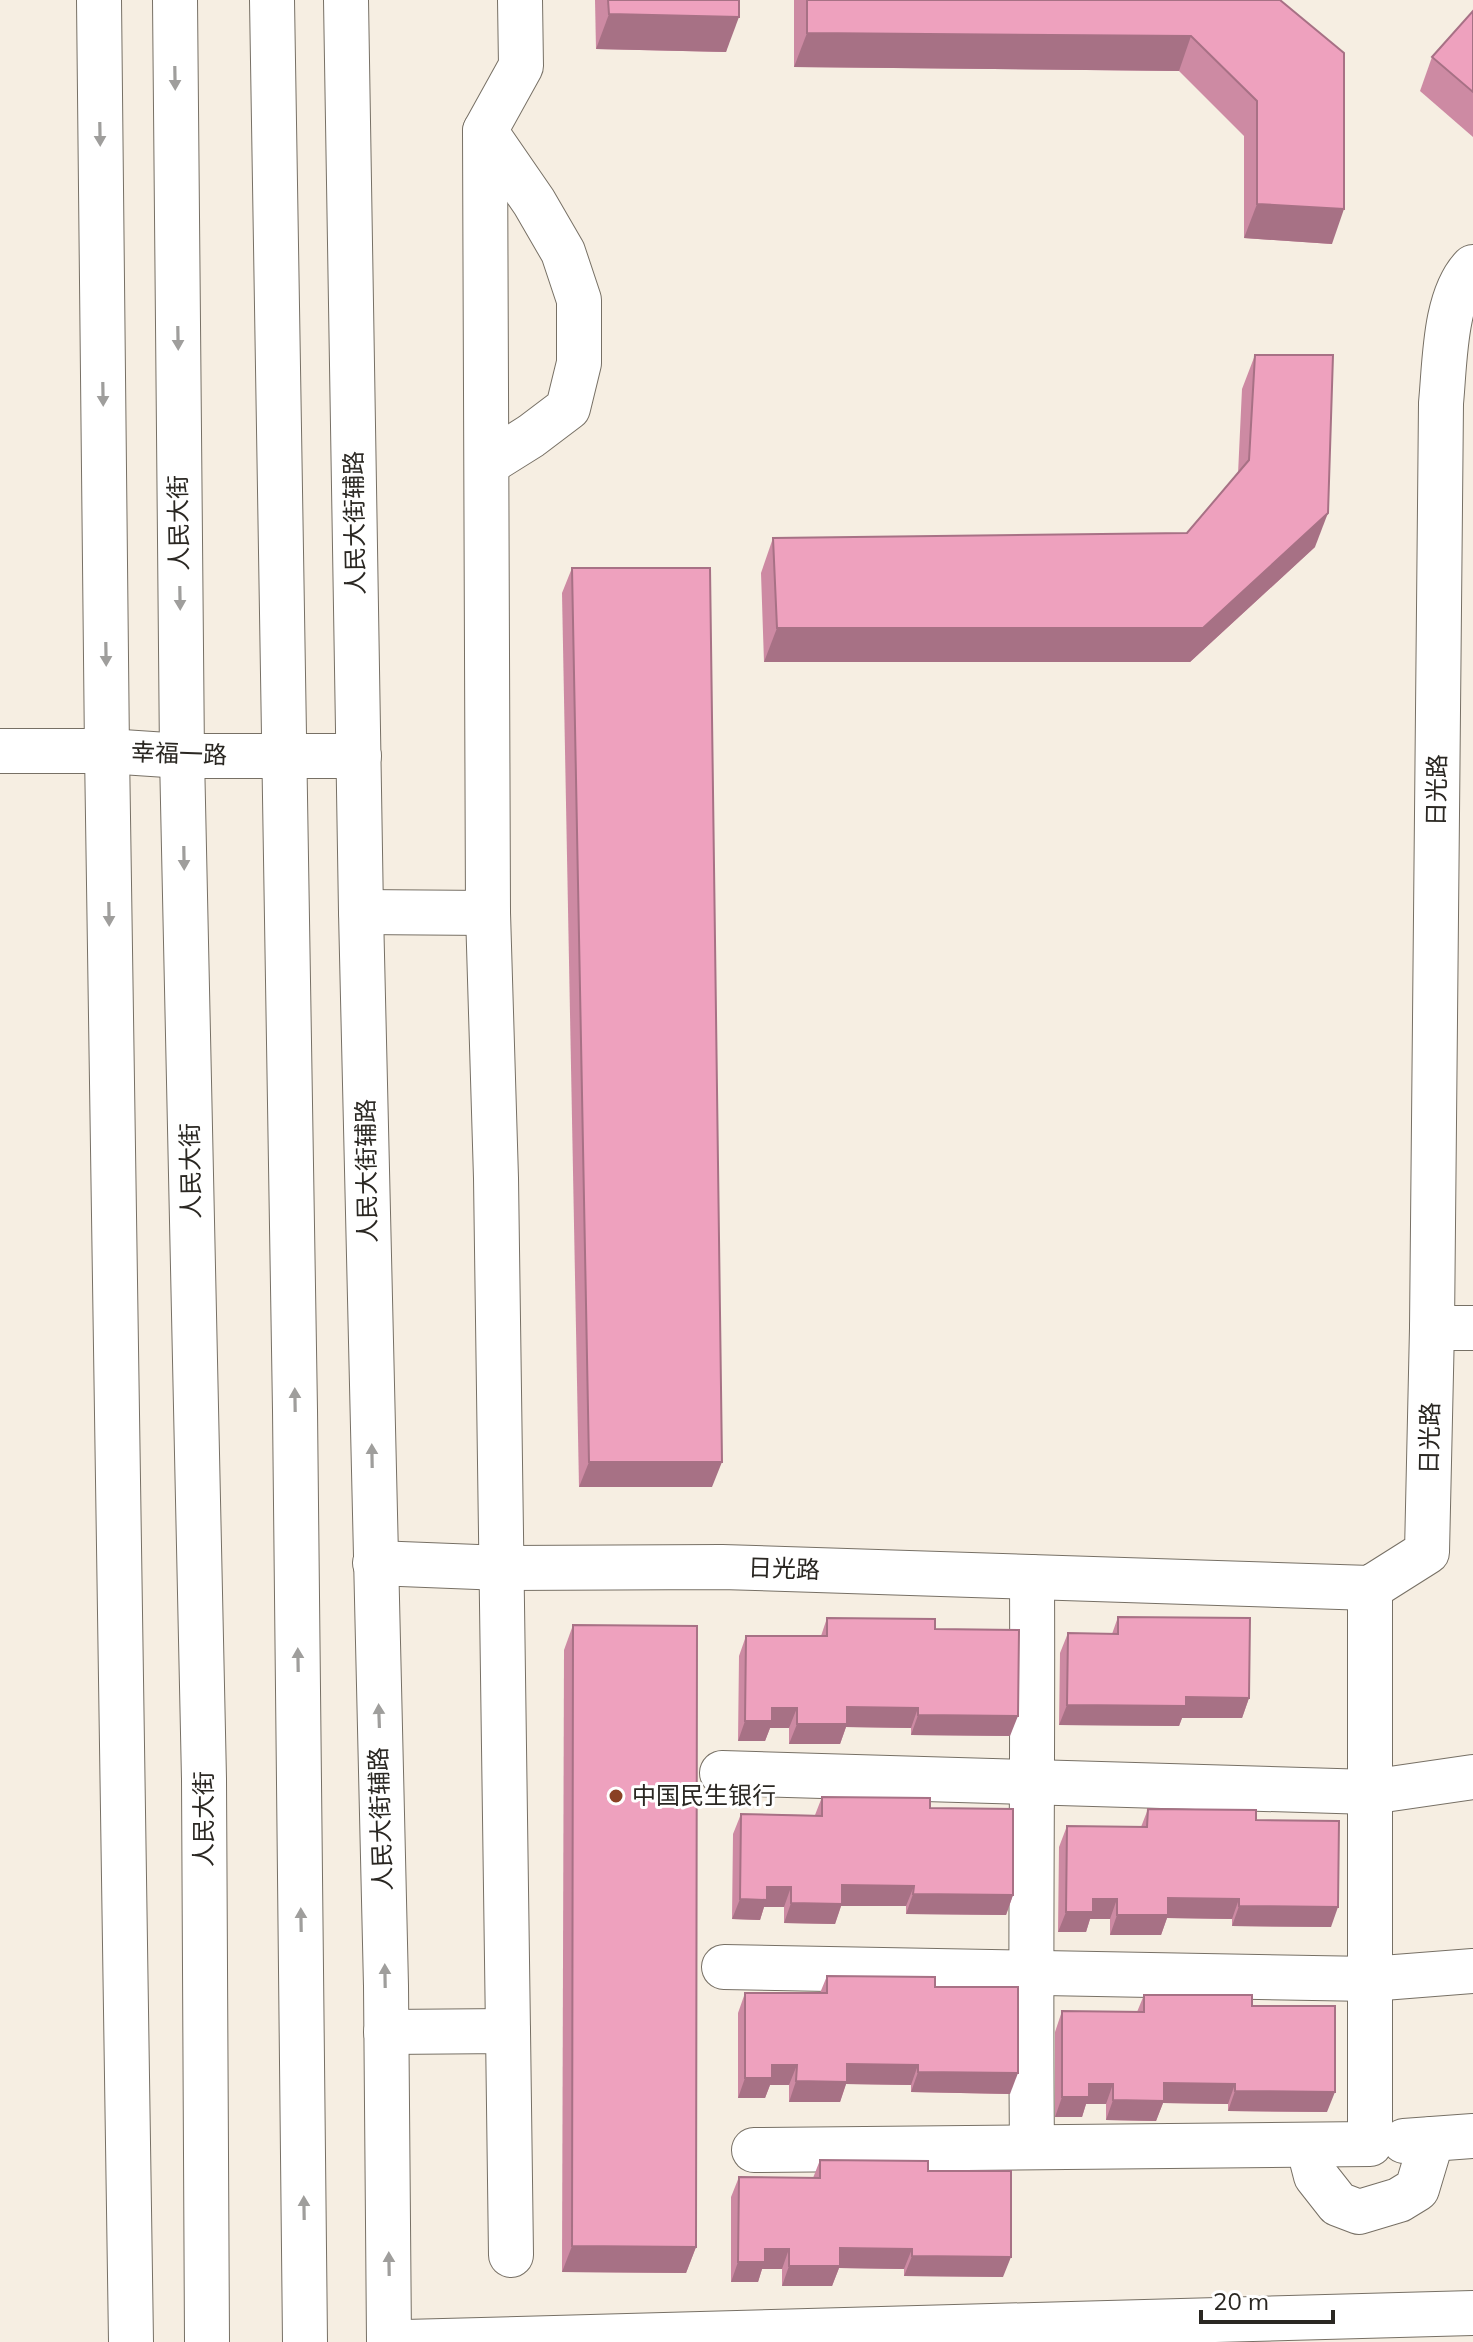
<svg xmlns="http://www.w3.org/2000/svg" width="1473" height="2342" font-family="Mulish,'Noto Sans SC',sans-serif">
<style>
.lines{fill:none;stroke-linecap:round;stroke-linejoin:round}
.minor-casing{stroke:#777065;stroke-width:46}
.major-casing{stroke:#777065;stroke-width:46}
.minor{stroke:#fff;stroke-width:44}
.major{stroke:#fff;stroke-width:44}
.wall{fill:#cd8aa3}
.shaded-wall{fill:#a77185}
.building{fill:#eea1be;stroke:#a77185;stroke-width:2}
.oneway{fill:#9f9e9c}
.poi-dot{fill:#8a4124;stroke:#fff;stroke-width:3}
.labels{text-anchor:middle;stroke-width:6;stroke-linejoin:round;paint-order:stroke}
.street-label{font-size:24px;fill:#2a2722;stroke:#fff}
.poi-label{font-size:24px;fill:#2a2722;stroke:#fff;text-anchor:start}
</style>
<rect width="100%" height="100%" fill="#f6eee2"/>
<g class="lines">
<defs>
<g id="minor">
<path d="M485 131 534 202 563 252 579 300V363L568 408 531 436 488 463"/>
<path d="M0 751H107L182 756H359"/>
<path d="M361 912 488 913"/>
<path d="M1432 1328H1473"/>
<path d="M375 1563 503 1568 722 1567 1370 1588 1427 1552 1432 1328 1441 403C1445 363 1444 297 1473 267"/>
<path d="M1032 1577C1033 1767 1030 1957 1032 2147"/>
<path d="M722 1773 1370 1792 1473 1777"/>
<path d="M724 1967 1370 1979 1473 1971"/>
<path d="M508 2031 496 1178 488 913 485 131 521 66 520 0"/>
<path d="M386 2032 508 2031 511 2255"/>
<path d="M1404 2141 1473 2136"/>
<path d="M1308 2145 1316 2176 1338 2204 1359 2212 1399 2200 1417 2189 1432 2139"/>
<path d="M754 2150 1370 2144V1588"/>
<path d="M405 2342 1473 2313"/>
</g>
<g id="major">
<path d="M99 0 107 751 131 2342"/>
<path d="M175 0 182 756 204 1779 207 2342"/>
<path d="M272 0 295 1410 305 2342"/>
<path d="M346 0 361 912 386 1986 389 2342"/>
</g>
</defs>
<use href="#minor" class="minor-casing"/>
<use href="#major" class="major-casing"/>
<use href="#minor" class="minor"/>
<use href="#major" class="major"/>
</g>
<g class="wall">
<path d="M595 0H739L726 52 596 49Z"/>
<path d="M794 0H1280L1332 244 1244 238V136L1179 71 794 67Z"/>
<path d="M1473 11V137L1420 91 1432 57Z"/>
<path d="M1255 355 1315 547 1190 662H764L761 573 773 538 1187 533 1238 474 1242 389Z"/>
<path d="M572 568 712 1487H579L562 593Z"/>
<path d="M1118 1617 1249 1698 1242 1718H1182L1179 1726 1059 1725 1060 1653 1068 1633 1112 1634Z"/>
<path d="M827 1618 935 1629 1010 1736 911 1735V1728L846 1727 840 1744H789V1728H770L765 1741H738L739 1656 746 1636H821Z"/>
<path d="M573 1625 696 2247 686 2273 562 2272 564 1650Z"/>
<path d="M822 1797 930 1808 1013 1895 1006 1915 906 1914V1906H841L835 1924 784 1923V1907H764L760 1920 732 1919 733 1834 741 1814 815 1815Z"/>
<path d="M1148 1809 1256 1820 1331 1927 1232 1926V1919L1167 1918 1161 1935H1110V1919H1090L1086 1932H1058L1059 1847 1067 1826 1141 1827Z"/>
<path d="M827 1976 935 1987 1010 2094 911 2092V2085L846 2084 840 2102H789V2085H770L765 2098H738V2013L745 1993H820Z"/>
<path d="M1144 1995 1252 2006 1327 2112 1228 2111V2104L1163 2103 1156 2121 1106 2120V2104H1086L1082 2117H1055V2032L1062 2011 1137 2012Z"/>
<path d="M820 2160 928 2171 1003 2277 904 2276V2269L839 2268 832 2286H782V2269H762L758 2282H731V2197L739 2177 813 2178Z"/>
</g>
<g class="shaded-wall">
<path d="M609 14 739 17 726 52 596 49Z"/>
<path d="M807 33 1191 36 1179 71 794 67Z"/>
<path d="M1257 204 1344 209 1332 244 1244 238Z"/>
<path d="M1328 513 1315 547 1190 662H764L777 628Z"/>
<path d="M589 1462H722L712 1487H579Z"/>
<path d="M1186 1697 1249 1698 1242 1718H1182L1179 1726 1059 1725 1067 1705Z"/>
<path d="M847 1707 918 1708 911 1728 846 1727 840 1744H789L797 1724Z"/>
<path d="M772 1708H797L789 1728H770L765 1741H738L745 1721Z"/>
<path d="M918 1715 1018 1716 1010 1736 911 1735Z"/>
<path d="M842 1885 914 1886 906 1906H841L835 1924 784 1923 791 1903Z"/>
<path d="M767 1887H791L784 1907H764L760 1920 732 1919 740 1899Z"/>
<path d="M913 1894 1013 1895 1006 1915 906 1914Z"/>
<path d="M1168 1898 1239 1899 1232 1919 1167 1918 1161 1935H1110L1117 1915Z"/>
<path d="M1093 1899H1117L1110 1919H1090L1086 1932H1058L1066 1912Z"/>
<path d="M1239 1906 1338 1907 1331 1927 1232 1926Z"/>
<path d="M847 2064 918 2065 911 2085 846 2084 840 2102H789L796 2081Z"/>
<path d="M772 2065H797L789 2085H770L765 2098H738L745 2078Z"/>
<path d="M918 2072 1018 2073 1010 2094 911 2092Z"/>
<path d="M1164 2083 1235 2084 1228 2104 1163 2103 1156 2121 1106 2120 1113 2100Z"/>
<path d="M1089 2084H1113L1106 2104H1086L1082 2117H1055L1062 2097Z"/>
<path d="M1235 2091 1335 2092 1327 2112 1228 2111Z"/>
<path d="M572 2246 696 2247 686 2273 562 2272Z"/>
<path d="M840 2248 912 2249 904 2269 839 2268 832 2286H782L789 2266Z"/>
<path d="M765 2249H789L782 2269H762L758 2282H731L738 2262Z"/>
<path d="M912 2256 1011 2257 1003 2277 904 2276Z"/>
</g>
<g class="building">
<path d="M608 0H739V17L609 14Z"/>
<path d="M807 0H1280L1344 53V209L1257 204V101L1191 36 807 33Z"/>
<path d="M1473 11V92L1432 57Z"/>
<path d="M1255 355H1333L1328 513 1203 628H777L773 538 1187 533 1249 460Z"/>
<path d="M572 568H710L722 1462H589Z"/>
<path d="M1118 1617 1250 1618 1249 1698 1186 1697V1706L1067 1705 1068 1633 1118 1634Z"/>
<path d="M827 1618 935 1619V1629L1019 1630 1018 1716 918 1715V1708L847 1707V1724H797V1708H772V1721H745L746 1636H827Z"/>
<path d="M573 1625 697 1626 696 2247 572 2246Z"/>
<path d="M822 1797 930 1798V1808L1013 1809V1895L913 1894 914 1886 842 1885V1904L791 1903V1887H767V1900L740 1899 741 1814 822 1816Z"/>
<path d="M1148 1809 1256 1810V1820L1339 1821 1338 1907 1239 1906V1899L1168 1898V1915H1117V1899H1093V1912H1066L1067 1826 1147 1827Z"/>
<path d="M827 1976 935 1977V1987H1018V2073L918 2072V2065L847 2064V2082L796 2081 797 2065H772V2078H745V1993H827Z"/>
<path d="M1144 1995H1252V2006H1335V2092L1235 2091V2084L1164 2083V2101L1113 2100V2084H1089V2097H1062V2011L1144 2012Z"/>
<path d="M820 2160 928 2161V2171H1011V2257L912 2256V2249L840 2248V2266H789V2249H765V2262H738L739 2177 820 2178Z"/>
</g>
<defs><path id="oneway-solid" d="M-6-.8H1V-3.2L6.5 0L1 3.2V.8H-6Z" transform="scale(2)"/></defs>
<g class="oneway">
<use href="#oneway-solid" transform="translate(175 78) rotate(89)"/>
<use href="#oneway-solid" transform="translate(100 134) rotate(89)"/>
<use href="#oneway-solid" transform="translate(178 338) rotate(89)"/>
<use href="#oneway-solid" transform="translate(103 394) rotate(89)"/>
<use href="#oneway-solid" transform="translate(180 598) rotate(89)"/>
<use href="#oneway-solid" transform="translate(106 654) rotate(89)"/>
<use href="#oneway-solid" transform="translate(184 858) rotate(89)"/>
<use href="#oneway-solid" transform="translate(109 914) rotate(89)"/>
<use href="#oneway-solid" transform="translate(295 1400) rotate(-91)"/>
<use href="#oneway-solid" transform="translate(372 1456) rotate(-91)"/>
<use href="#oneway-solid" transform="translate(298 1660) rotate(-91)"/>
<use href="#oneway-solid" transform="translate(379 1716) rotate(-92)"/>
<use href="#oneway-solid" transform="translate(301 1920) rotate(-91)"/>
<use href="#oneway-solid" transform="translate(385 1976) rotate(-91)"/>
<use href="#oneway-solid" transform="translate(304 2208) rotate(-91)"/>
<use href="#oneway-solid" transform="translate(389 2264) rotate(-91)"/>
</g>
<circle class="poi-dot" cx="616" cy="1796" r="8"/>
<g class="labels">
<g class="street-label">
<text transform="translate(179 523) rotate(-91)" y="8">人民大街</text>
<text transform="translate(355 523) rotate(-91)" y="8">人民大街辅路</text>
<text transform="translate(179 754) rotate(2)" y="8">幸福一路</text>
<text transform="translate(1437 790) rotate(-89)" y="8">日光路</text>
<text transform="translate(191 1171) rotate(-91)" y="8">人民大街</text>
<text transform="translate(367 1171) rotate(-91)" y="8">人民大街辅路</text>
<text transform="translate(1430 1438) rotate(-89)" y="8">日光路</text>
<text transform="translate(784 1569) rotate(2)" y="8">日光路</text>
<text transform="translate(204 1819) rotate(-90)" y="8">人民大街</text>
<text transform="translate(381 1819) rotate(-92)" y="8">人民大街辅路</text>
</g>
<g class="poi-label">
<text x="632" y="1804">中国民生银行</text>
</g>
</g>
<path d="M1201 2310v12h132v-12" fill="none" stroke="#2a2722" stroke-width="4"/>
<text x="1213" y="2310" font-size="24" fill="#2a2722" stroke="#ffffff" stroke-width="6" paint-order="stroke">20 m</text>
</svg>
